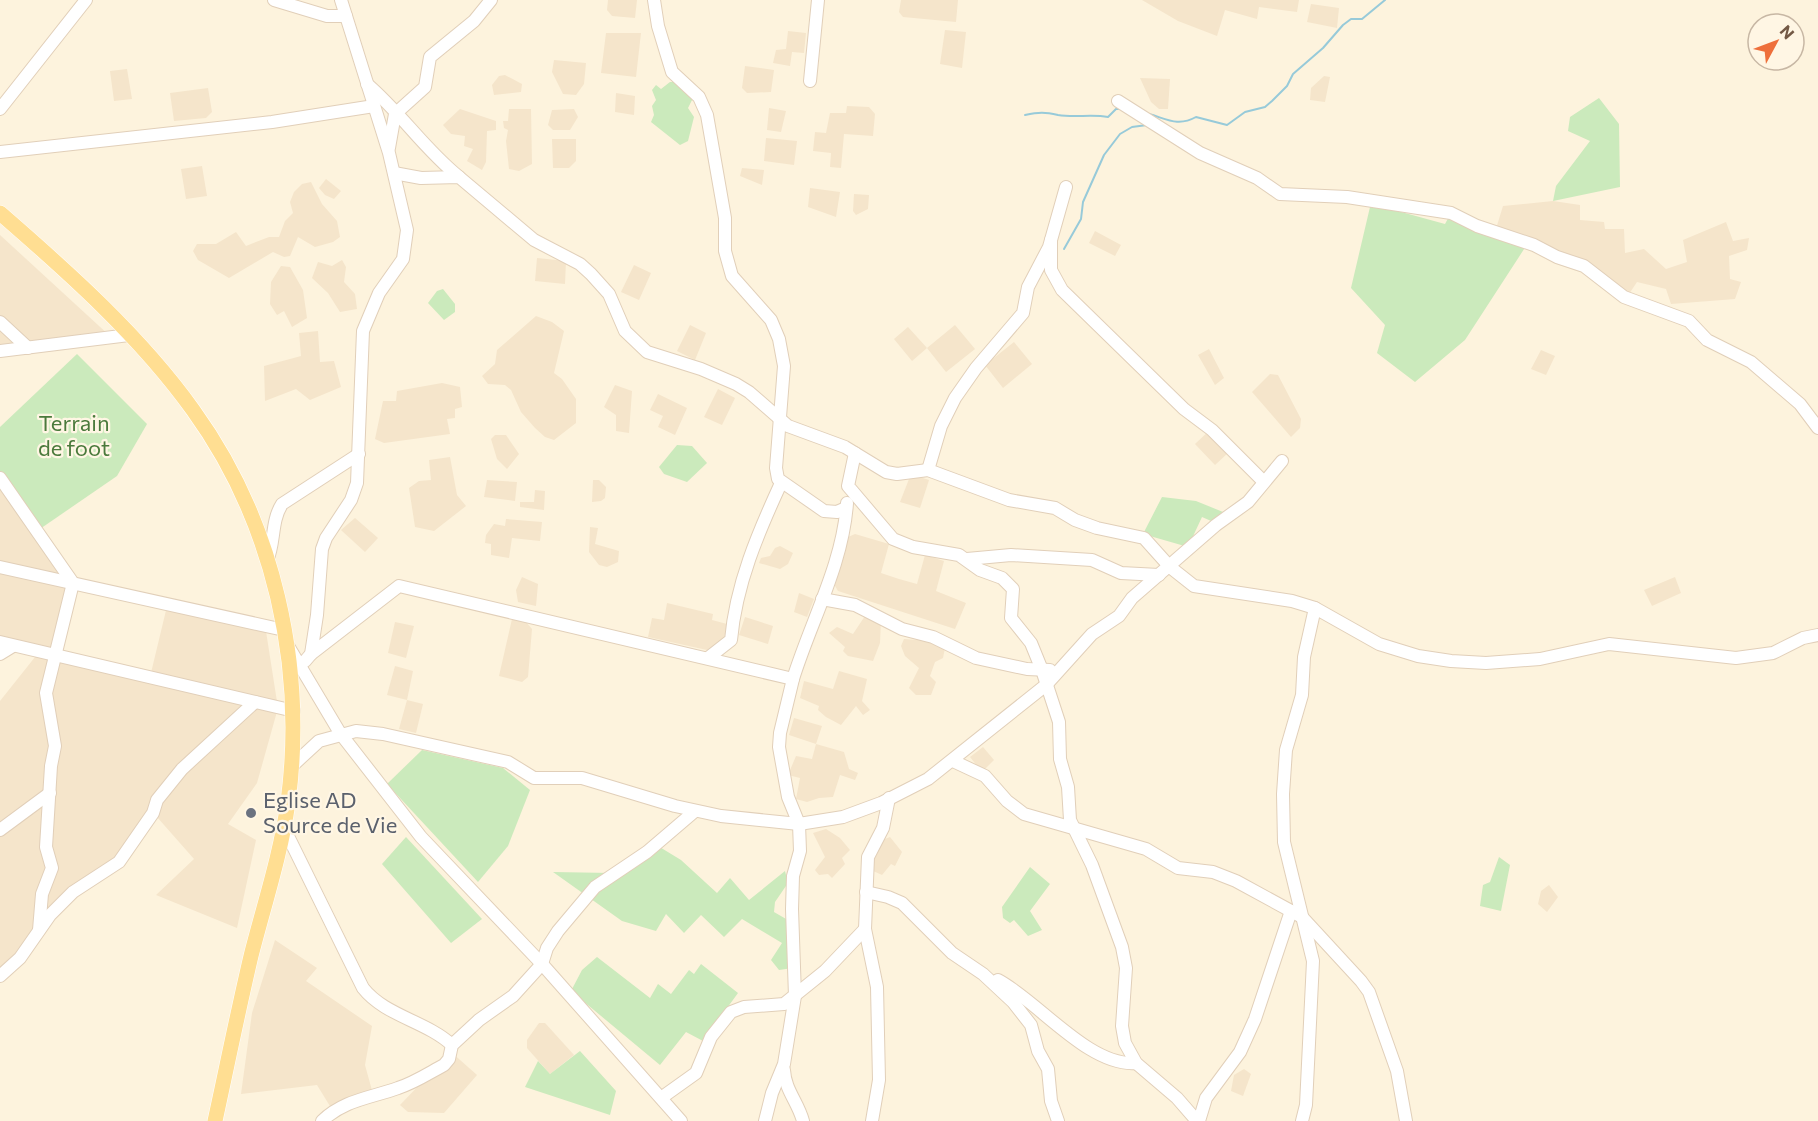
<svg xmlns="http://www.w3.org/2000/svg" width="1818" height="1121" font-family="Commissioner,sans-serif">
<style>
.residential{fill:#f5e5cb}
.green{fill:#cbeabc}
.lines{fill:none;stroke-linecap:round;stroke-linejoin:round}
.stream{stroke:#97cad9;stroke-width:2}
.minor-casing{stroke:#e1cfb9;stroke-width:14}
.major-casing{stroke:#fff;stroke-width:16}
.minor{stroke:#fff;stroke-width:12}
.major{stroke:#ffde92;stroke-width:15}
.worship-dot{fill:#6b7280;stroke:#fff6e4;stroke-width:2}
.labels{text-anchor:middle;stroke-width:4.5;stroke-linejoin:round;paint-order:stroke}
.park-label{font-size:22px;fill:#4b7a3c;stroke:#fff6e4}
.worship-label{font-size:22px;fill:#5b616d;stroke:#fff6e4;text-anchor:start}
</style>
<rect width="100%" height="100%" fill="#fdf3dd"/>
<g class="residential">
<path d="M608 0H637L635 18 612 16 607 10Z"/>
<path d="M901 0H958L956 22 903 17 899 12Z"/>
<path d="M1142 0H1299L1297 12 1259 7 1257 19 1225 10 1217 36 1178 21Z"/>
<path d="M1311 4 1339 8 1337 28 1307 22Z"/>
<path d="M945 30 966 32 962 68 940 64Z"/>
<path d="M788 31 806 33 804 53 792 52 790 66 773 63 776 50 786 49Z"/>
<path d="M606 33H641L636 77 601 73Z"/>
<path d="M554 60 586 63 584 84 576 95 563 94 552 72Z"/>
<path d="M745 66 774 70 771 92 747 93 742 88Z"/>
<path d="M127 69 132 99 114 101 110 71Z"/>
<path d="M505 75 522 84 521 92 494 95 492 85 499 76Z"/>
<path d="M1324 76 1330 77 1325 102 1310 100 1311 88Z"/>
<path d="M1140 78 1170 79 1168 109H1159L1151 102Z"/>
<path d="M208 88 212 112 206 118 174 121 170 93Z"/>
<path d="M616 93 635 96 634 115 615 112Z"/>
<path d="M847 106 869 107 875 114 873 136 844 134 841 168 830 167 831 153 813 151 815 132 826 133 830 113H846Z"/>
<path d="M769 108 786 111 781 132 767 130Z"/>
<path d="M460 109 496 121V130L487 131 486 162 482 170 467 161 473 149 464 146 465 136 451 134 443 125Z"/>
<path d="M509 109H531L532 164 519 171 509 169 506 141 508 130 504 128 503 121H508Z"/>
<path d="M574 109 578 117 570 130H553L548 125 552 110Z"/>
<path d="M766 138 797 141 794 165 764 161Z"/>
<path d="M552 139H576V161L569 168H553Z"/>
<path d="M202 166 207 196 186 199 181 169Z"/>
<path d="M742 168 764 170 762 185 740 176Z"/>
<path d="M326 179 341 191 334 199 325 195 319 188Z"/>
<path d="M311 182 322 204 337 221 340 237 333 242 315 247 298 237 290 256 284 257 273 252 229 278 198 260 193 251 197 244H216L236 232 246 246 269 237H279L285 221 293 213 290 202 294 192 302 184Z"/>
<path d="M810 188 840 192 836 217 808 207Z"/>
<path d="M854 194 869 195 868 209 856 215 853 211Z"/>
<path d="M1553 201 1580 205V220L1604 222 1605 229H1624L1625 253 1644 249 1666 269 1687 262 1683 240 1726 222 1733 241 1749 238 1747 250 1729 256 1730 279 1741 282 1735 299 1671 304 1666 289 1637 282 1629 294 1595 274 1495 232 1503 206Z"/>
<path d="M1095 231 1121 245 1115 256 1089 243Z"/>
<path d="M0 235 111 337 0 351Z"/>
<path d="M537 258 566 261 565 284 535 281Z"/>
<path d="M342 260 346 267 344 282 355 294 357 309 340 312 328 293 312 278 318 262 332 266Z"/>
<path d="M634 265 651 273 639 300 621 292Z"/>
<path d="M281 266 290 267 303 290 307 318 292 327 284 311 277 315 270 304 271 282Z"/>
<path d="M536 316 552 322 564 331 554 373 562 379 576 399V423L554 440 545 437 535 428 521 412 511 390 505 385 488 384 482 376 495 364 497 350Z"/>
<path d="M690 325 706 333 695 360 677 351Z"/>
<path d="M955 325 975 349 946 372 927 348 912 361 894 339 908 327 927 348Z"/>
<path d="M318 331 320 362 334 361 341 387 310 400 296 389 265 401 264 366 301 356 299 333Z"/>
<path d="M1014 342 1032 364 1003 388 985 365Z"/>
<path d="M1209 349 1224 378 1215 385 1198 355Z"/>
<path d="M1541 350 1555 356 1546 375 1531 369Z"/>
<path d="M1270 374 1278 375 1301 419 1300 428 1291 437 1252 392Z"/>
<path d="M442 383 460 387 462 407 455 409V418L447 419 450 434 384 443 375 439 383 401H396L397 391Z"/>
<path d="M615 385 632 391 629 433 616 431V415L604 407Z"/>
<path d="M718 389 735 398 722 425 704 417Z"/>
<path d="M658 394 687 408 675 435 658 427 663 416 650 410Z"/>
<path d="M1210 430 1229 452 1215 465 1195 444Z"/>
<path d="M495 435H506L519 454 507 469 497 459 491 439Z"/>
<path d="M450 457 457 495 466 506 434 531 415 527 409 488 419 481 431 480 429 460Z"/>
<path d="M911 474 929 480 920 508 900 502Z"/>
<path d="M0 478 73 583 56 655 150 677 168 602 265 625 278 708 257 783 228 824 256 840 237 928 156 895 194 859 157 817 133 844 73 892 0 976V701L39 652 0 642Z"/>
<path d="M487 480 517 482 515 501 484 497Z"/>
<path d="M593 480H599L606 487 605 498 601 501 592 502Z"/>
<path d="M535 490 545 491 544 510 520 507V502H534Z"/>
<path d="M355 518 378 538 365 552 341 530Z"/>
<path d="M506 519 542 522 540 541 512 538 509 558 491 555V544L485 543 486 535 494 524 505 526Z"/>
<path d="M590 527 598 528 595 544 619 551 618 562 607 567 599 565 589 552Z"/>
<path d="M855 534 889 544 881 573 899 579 917 584 925 555 944 561 936 591 966 603 955 629 838 591 834 584 848 537Z"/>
<path d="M780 546 793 553 788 564 780 569 759 563 761 558 770 556 775 548Z"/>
<path d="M522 577 538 584 536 606 518 602 516 590Z"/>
<path d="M1675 577 1681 593 1652 606 1644 590Z"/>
<path d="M799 593 814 599 807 617 794 612Z"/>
<path d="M667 603 713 614 712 620 727 624 722 648 716 652 648 637 652 618 664 620Z"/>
<path d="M865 616 881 620 880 643 873 661 848 656 843 651 845 647 829 633 837 627 853 634Z"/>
<path d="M745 617 773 626 768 644 739 635Z"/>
<path d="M512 619 526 622 532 629 528 677 522 682 499 676Z"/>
<path d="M395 622 414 626 406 658 388 653Z"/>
<path d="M904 639 933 641 945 648 943 658 935 662 930 676 936 682 931 695H916L909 688 919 668 905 656 901 646Z"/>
<path d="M395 666 413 671 407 700 423 704 416 733 399 729 407 700 387 695Z"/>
<path d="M839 671 867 679 862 701 870 710 863 715 856 706 841 725 826 717 818 710 819 706 800 698 804 681 833 689Z"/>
<path d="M794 718 822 726 816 744 844 752 849 769 858 773 855 780 840 775 833 797 819 798 807 802 796 799 800 778 788 775 796 756 812 759 816 744 789 735Z"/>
<path d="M983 747 994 760 982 772 970 757Z"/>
<path d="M826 829 840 838 850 850 842 858 845 864 832 878 828 874 819 875 815 870 825 857 813 833Z"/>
<path d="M890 837 902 852 895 866 891 864 882 875 871 870 877 842Z"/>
<path d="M1549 885 1558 897 1547 912 1538 904 1541 891Z"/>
<path d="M275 940 317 968 306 981 372 1026 365 1065 373 1094 333 1111 317 1085 241 1094 252 1013Z"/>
<path d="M539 1023H545L574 1055 550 1074 527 1048V1040Z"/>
<path d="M451 1052 477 1075 444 1113 408 1112 400 1105Z"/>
<path d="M1244 1069 1251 1074 1243 1096 1231 1091 1234 1075Z"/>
</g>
<g class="green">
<path d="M670 82H678L693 98 688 108 694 117 688 141 680 145 651 122 654 115 652 106 656 100 652 90 656 85 661 89Z"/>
<path d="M1599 98 1619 124 1620 187 1553 201 1556 186 1590 141 1568 131 1570 117Z"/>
<path d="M1370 207 1394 210 1445 224 1451 213 1528 243 1465 340 1415 382 1377 353 1385 325 1351 288Z"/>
<path d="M443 289 455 304V312L444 320 428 303 437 291Z"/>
<path d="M77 354 147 424 117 476 37 531 0 478V427Z"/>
<path d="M677 445 692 446 707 463 687 482 664 474 659 467Z"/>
<path d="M1162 497 1196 501 1228 514 1218 524 1202 517 1188 547 1143 534Z"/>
<path d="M422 750 503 768 530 790 508 846 478 882 387 784Z"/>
<path d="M406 837 482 919 451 943 382 864Z"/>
<path d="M658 846 681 860 717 893 730 878 749 900 785 871 788 883 775 902 774 912 793 923V968L779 970 771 960 782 943 742 919 724 937 701 915 684 933 666 914 656 931 622 921 553 872 612 873Z"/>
<path d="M1499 857 1510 865 1501 911 1480 906 1483 885 1490 882Z"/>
<path d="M1030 867 1050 884 1030 911 1042 930 1028 936 1014 920 1010 923 1003 918 1002 907Z"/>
<path d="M597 957 650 998 658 984 671 994 689 970 694 974 701 964 738 993 703 1041 686 1032 660 1065 571 991 582 970Z"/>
<path d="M580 1051 616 1091 610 1115 525 1087 538 1061 550 1074Z"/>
</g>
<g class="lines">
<g class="stream">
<path d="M1149 114C1167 119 1178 127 1196 117L1227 125 1245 112 1265 107 1272 101 1287 86 1293 74 1323 48 1343 25 1351 19H1362L1385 0"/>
<path d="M1025 115C1039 112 1045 112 1058 115 1074 118 1091 114 1108 117L1116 109H1123"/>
<path d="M1064 249 1081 219 1083 202 1104 155 1120 134 1132 127 1147 125"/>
</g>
<defs>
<g id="minor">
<path d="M274 0 327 16H346"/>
<path d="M654 0 658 26 672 72 699 97 707 115 725 218V251L732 276 771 320 779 339 784 366 776 468 778 479 824 511 837 512 846 508"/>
<path d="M810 81 818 0"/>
<path d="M367 84C401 113 424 149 459 177"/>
<path d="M1118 101 1200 153 1257 178 1280 194 1347 197 1451 213 1477 226 1534 245 1557 257 1584 266 1624 297 1689 321 1707 340 1751 362 1800 404 1818 428"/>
<path d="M0 109 86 0"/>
<path d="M389 148 395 114 425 87 430 57 474 21 491 0"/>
<path d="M0 152 272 122 374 106"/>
<path d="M394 173 421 178 459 177 534 240 580 264 591 274 609 294 625 331 647 352 701 369 736 384 749 392 788 426 845 447 886 472 897 474 928 470 1009 500 1055 508 1075 520 1097 528 1144 538 1170 567 1194 586 1292 601 1315 608 1379 644 1418 656 1451 661 1486 663 1540 659 1609 644 1736 658 1773 653 1803 638 1818 635"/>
<path d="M1051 240V270L1062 290 1184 409 1212 430 1264 482"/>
<path d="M0 322 28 348"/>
<path d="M0 351 129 335"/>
<path d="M855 453 848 486 893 539 913 547 959 555 980 570 1002 578 1013 589 1011 618 1031 643 1042 670 1059 722 1060 759 1068 787 1070 820 1092 865 1122 947 1126 968 1122 1026 1125 1043 1136 1063 1177 1098 1197 1121"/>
<path d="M928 470 941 426 955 398 976 368 1023 313 1028 287 1049 247 1066 187"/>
<path d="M0 478 73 583 46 693 55 746 51 766 46 847 52 868 42 894 39 930"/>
<path d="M967 559 1011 555 1092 560 1121 573 1159 575"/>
<path d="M267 561C275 543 271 521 282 504L359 454"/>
<path d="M0 567 284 630"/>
<path d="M822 599 855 605 902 629 933 637 976 658 1027 669 1050 670"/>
<path d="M0 642 294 711"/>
<path d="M287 644 340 733 421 837 542 964 681 1121"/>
<path d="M0 654 13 646"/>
<path d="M311 654 399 586 793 679 780 733 779 747 788 797 799 824 800 851 793 876 792 909 795 996 784 1064 772 1093 765 1121"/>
<path d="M708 658 731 640C736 584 758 533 781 483"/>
<path d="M305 661 311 654 317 615 322 549 326 538 351 500 357 483 363 331 379 293 403 259 407 230 389 153 341 0"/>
<path d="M793 679C811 621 843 564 847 503"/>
<path d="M953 761 985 776 1007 801 1024 814 1146 849 1178 868 1213 872 1236 881 1302 917 1361 981 1369 992 1397 1071 1406 1121"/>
<path d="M292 766 319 741 356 731 383 734 508 762 534 778H582L675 806 721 816 799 824 843 817 881 803 928 779 1046 685 1092 634 1119 616 1132 598 1216 525 1248 502 1282 461"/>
<path d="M284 828 363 988C385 1016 426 1021 452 1045"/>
<path d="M0 830 50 793"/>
<path d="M866 892 888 897 902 903 952 953 983 974 1013 1002 1031 1025 1038 1051 1048 1069 1051 1101 1058 1121"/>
<path d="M0 976 20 958 50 915 73 892 119 862 153 813 157 800 182 769 255 702"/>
<path d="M998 980C1038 1001 1089 1067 1136 1063"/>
<path d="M784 1070C785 1090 798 1102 803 1121"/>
<path d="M661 1098 696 1073 711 1037 731 1012 744 1007 784 1004 825 971 865 929"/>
<path d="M322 1121C344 1100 370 1098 398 1088 414 1083 429 1073 444 1065L449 1059 452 1045 479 1020 513 996 542 964 547 948 558 931 595 887 647 852 695 811"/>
<path d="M872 1121 879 1080 877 987 865 929 868 857 883 828 889 798"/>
<path d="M1199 1121 1206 1098 1240 1052 1255 1019 1291 911"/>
<path d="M1302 1121 1306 1105 1313 961 1284 842 1283 794 1286 750 1302 695 1304 657 1315 608"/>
</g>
<path id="major" d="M0 213C68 272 140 336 193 410 274 522 306 666 288 802 281 854 264 905 251 956 238 1011 227 1066 215 1121"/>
</defs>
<use href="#minor" class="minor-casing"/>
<use href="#major" class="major-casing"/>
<use href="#minor" class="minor"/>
<use href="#major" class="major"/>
</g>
<circle class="worship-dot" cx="251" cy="813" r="6"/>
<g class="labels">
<g class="park-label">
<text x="74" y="431">Terrain<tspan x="74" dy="25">de foot</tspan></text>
</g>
<g class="worship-label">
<text x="263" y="808">Eglise AD<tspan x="263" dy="25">Source de Vie</tspan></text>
</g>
</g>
<g transform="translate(1776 42) rotate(49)"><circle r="28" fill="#fff6e4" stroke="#c7b7a4" stroke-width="1.5"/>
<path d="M0-4.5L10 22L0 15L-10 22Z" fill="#ee6f3b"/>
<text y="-9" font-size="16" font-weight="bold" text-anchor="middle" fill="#735945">N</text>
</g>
</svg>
